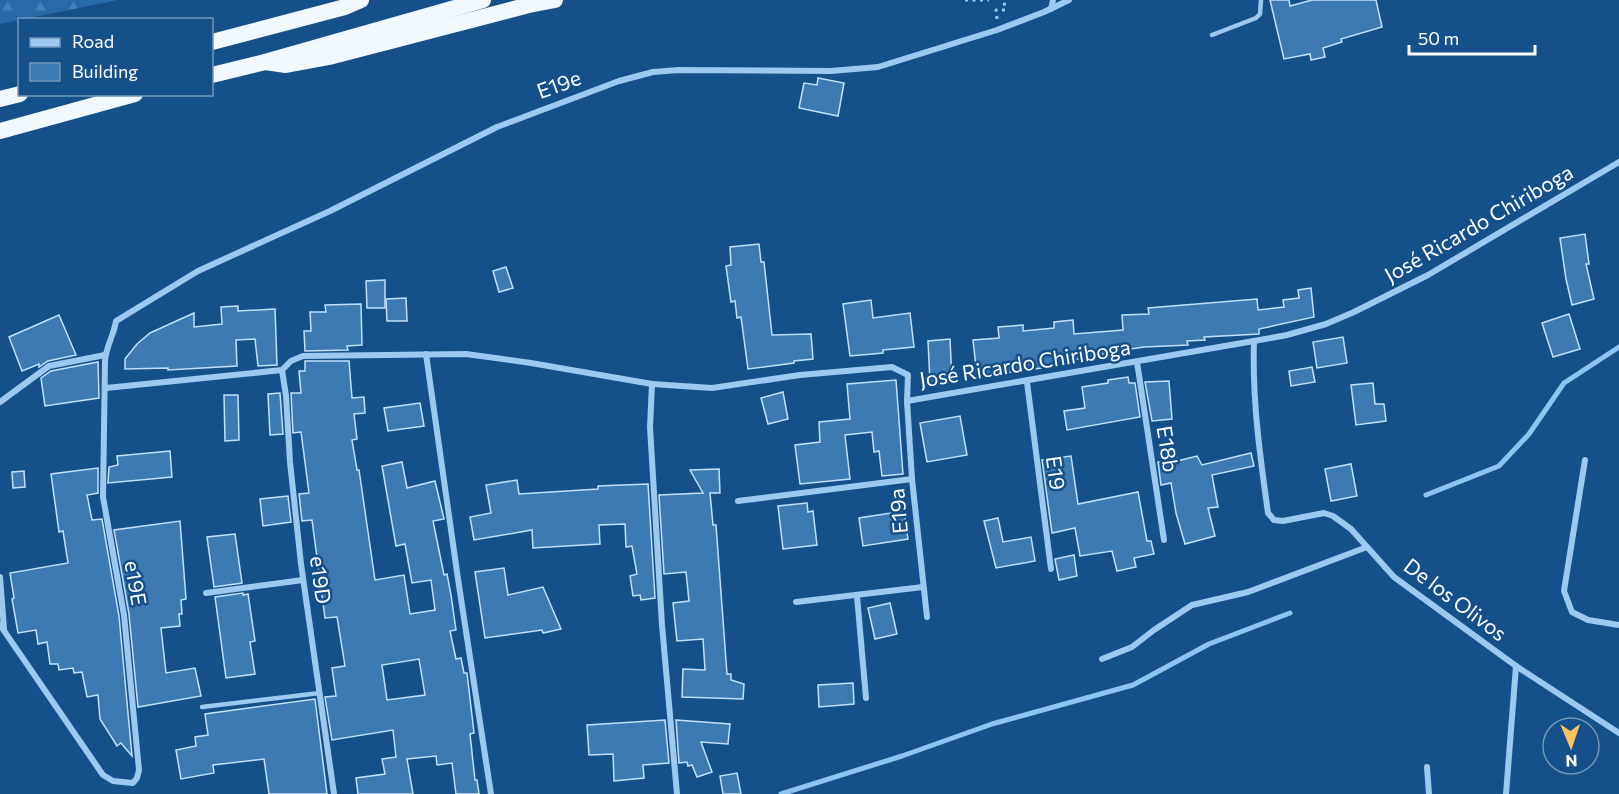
<svg xmlns="http://www.w3.org/2000/svg" width="1619" height="794" font-family="Commissioner,sans-serif">
<style>
.forest{fill:url(#forest-firs)}
.lines{fill:none;stroke-linecap:round;stroke-linejoin:round}
.stream{stroke:#8ec4f3;stroke-width:5}
.building{fill:#3d7ab4;stroke:#c3e0fb;stroke-width:1.5;fill-rule:evenodd}
.path{stroke:#9dc8f0;stroke-width:3;stroke-dasharray:3 4.5;stroke-linecap:butt}
.service{stroke:#9dc8f0;stroke-width:4.5}
.minor{stroke:#9dc8f0;stroke-width:6}
.trunk{stroke:#f2f8ff;stroke-width:16}
.labels{text-anchor:middle;stroke-width:5;stroke-linejoin:round;paint-order:stroke}
.street-label{font-size:21px;fill:#fff;stroke:#15508b}
</style>
<defs>
<pattern id="forest-firs" width="22" height="20" patternUnits="userSpaceOnUse" patternTransform="scale(1.5)"><rect width="22" height="20" fill="#276aa9"/><path d="M5 1l3.5 6h-7zM16 11l3.5 6h-7z" fill="#4780b6"/></pattern>
</defs>
<rect width="100%" height="100%" fill="#15508b"/>
<path class="forest" d="M0 0H118L0 24Z"/>
<g class="lines">
<g class="stream">
<path d="M1426 495 1499 466 1529 434 1564 383 1619 347"/>
<path d="M781 794 902 756 992 724 1133 685 1209 644 1290 613"/>
</g>
</g>
<g class="building">
<path d="M1270 0H1289L1290 6 1312 0H1376L1382 27 1341 39 1342 42 1323 48 1325 57 1311 60 1310 54 1284 59Z"/>
<path d="M818 78 844 83 838 116 799 108 804 83 817 85Z"/>
<path d="M1585 234 1589 264H1586L1594 299 1572 305 1566 279 1560 238Z"/>
<path d="M759 244 761 262H764L772 335 811 334 813 359 794 361V363L748 369 741 317 737 318 735 301 731 302 726 266 731 265 730 247Z"/>
<path d="M506 267 513 288 499 292 493 271Z"/>
<path d="M385 280V308H367L366 281Z"/>
<path d="M1311 288 1314 317 1259 329V334L1204 337 1205 340 1187 341 1188 345 1144 347 1103 353 1104 357 1056 361V366L977 377 973 340 999 338 998 327 1023 325V331L1054 328V322L1073 320 1074 334 1123 330 1122 315 1149 314 1148 308 1257 299 1258 310 1284 307 1283 300 1299 298 1298 290Z"/>
<path d="M406 298 407 321H387L386 299Z"/>
<path d="M871 300 873 318 910 313 914 347 883 350V353L850 356 843 304Z"/>
<path d="M361 304 362 345 347 346 348 350 305 351 304 331H311L310 312H326L325 305Z"/>
<path d="M238 306V311L275 309 277 365 258 366 255 339 236 340 237 366 168 370V368L125 369V359L137 344 150 333 194 313V327L222 324 221 307Z"/>
<path d="M1569 314 1580 349 1553 357 1542 323Z"/>
<path d="M59 315 76 355 48 361 39 367V364L22 371 9 337Z"/>
<path d="M1343 337 1347 363 1317 368 1313 342Z"/>
<path d="M950 339 952 382 930 383 928 341Z"/>
<path d="M305 361H349L352 398 364 397 365 413 354 414 357 439 352 440 357 470H359L375 580 404 575 410 614 435 610 431 580 412 583 405 544 396 546 382 466 402 462 407 488 435 481 444 519 433 521 444 575 447 574 451 595 456 630 450 631 456 659 461 658 464 673H467L474 733 470 734 475 780H477L479 794H456L452 763 437 765 436 756 407 759 413 794H358L356 778 385 774 382 759 396 757 393 730 332 740 325 697 336 696 332 668 345 666 337 617 325 618 312 520 302 521 299 494 309 493 301 432 293 433 291 393H301L299 371H305ZM419 659 425 695 387 700 382 665Z"/>
<path d="M98 362 99 398 45 406 41 378 51 371Z"/>
<path d="M1312 367 1315 382 1291 386 1289 371Z"/>
<path d="M1128 377 1129 383H1135L1140 417 1067 430 1064 411 1085 408 1082 387 1108 383V380Z"/>
<path d="M896 380 903 474 882 476 879 451 874 452 872 432 845 435 850 479 800 484 795 445 820 442 819 422 850 419 847 384Z"/>
<path d="M1169 381 1172 419 1152 421 1145 382Z"/>
<path d="M1373 383 1375 404H1384L1386 421 1356 425 1351 385Z"/>
<path d="M783 392 788 419 768 424 761 398Z"/>
<path d="M280 393 283 434 270 435 268 394Z"/>
<path d="M224 395H238L239 440 225 441Z"/>
<path d="M420 403 424 426 388 431 384 408Z"/>
<path d="M960 416 967 455 927 462 920 423Z"/>
<path d="M170 451 172 477 108 483 109 467 118 465 117 456Z"/>
<path d="M1251 453 1254 466 1212 475 1218 507 1208 508 1215 536 1185 544 1176 513 1171 483 1161 485 1158 462 1177 458V461L1197 456 1202 465Z"/>
<path d="M1071 456 1078 504 1138 492 1147 541H1151L1154 554 1134 558 1136 567 1117 571 1112 551 1080 556 1075 528 1052 533 1042 460Z"/>
<path d="M1351 464 1357 496 1331 501 1325 469Z"/>
<path d="M98 468V493L87 495 92 520 102 519 119 616 132 756 121 743 117 746 100 719 98 695 87 697 82 672 74 673 73 668 59 670 58 664H50L47 642 38 644 36 630 18 633 12 599 14 598 10 573 68 563 63 531 59 532 51 474Z"/>
<path d="M719 469 720 493H710L713 525H716L727 674H731V680L744 684 743 699 682 697 683 669 705 670 703 639 677 641 673 603 689 601 686 572 664 574 659 495 703 493 690 470Z"/>
<path d="M24 471 25 487 13 488 12 472Z"/>
<path d="M517 480 519 494 598 489V486L648 484 655 598 641 600 640 595 633 596 630 576 637 574 632 546 626 547 625 524 599 525 600 544 533 548 532 530 474 540 470 517 491 513 486 485Z"/>
<path d="M288 496 291 522 263 526 260 499Z"/>
<path d="M807 503 808 512 813 511 817 545 783 549 778 506Z"/>
<path d="M904 511 908 539 863 546 859 518Z"/>
<path d="M998 518 1003 542 1031 537 1035 561 996 568 984 521Z"/>
<path d="M180 521 186 599 181 600 182 614H179L180 626 161 628 166 673 195 668 201 696 138 707 129 614 114 530Z"/>
<path d="M235 534 242 583 214 587 207 537Z"/>
<path d="M1074 555 1077 576 1059 580 1055 559Z"/>
<path d="M504 568 508 595 543 587 561 629 543 633 542 630 485 638 475 572Z"/>
<path d="M243 593V595L248 594 255 641 250 642 255 674 226 678 215 597Z"/>
<path d="M890 603 897 634 875 639 868 608Z"/>
<path d="M853 683 854 704 819 707 818 685Z"/>
<path d="M315 699 327 794H269L264 759 213 765 214 773 181 779 176 750 196 746 195 737 208 735 205 714Z"/>
<path d="M665 720 669 763 643 765 644 778 614 781 613 754 589 755 587 725Z"/>
<path d="M676 720 730 724 728 744 701 742 712 772 697 777 692 765 688 766 687 762 679 763Z"/>
<path d="M737 773 741 794H723L720 776Z"/>
</g>
<g class="lines">
<g class="path">
<path d="M965 0H989"/>
<path d="M997 19 996 10H1005L1004 0"/>
</g>
<g class="service">
<path d="M1212 35 1256 18 1260 14 1261 0"/>
<path d="M202 707 320 693"/>
</g>
<g class="minor">
<path d="M1051 9 1053 0"/>
<path d="M1254 341C1252 399 1260 456 1268 513L1274 520 1283 521 1324 513 1333 516 1351 529 1394 577 1516 666 1619 733"/>
<path d="M426 354 458 579 491 794"/>
<path d="M1137 362 1164 540"/>
<path d="M282 370 286 396 290 462 301 564 334 794"/>
<path d="M1027 382 1051 569"/>
<path d="M652 384 650 427 662 625 677 794"/>
<path d="M106 388 282 370 291 361 303 356 466 354 531 363 652 384 712 388 800 375 892 367 908 375 907 401 1254 341 1287 335 1326 324 1354 312 1428 275 1619 162"/>
<path d="M907 401 912 479 927 617"/>
<path d="M0 402 49 366 105 355"/>
<path d="M1585 460 1564 591 1572 612 1588 620 1619 625"/>
<path d="M738 501 912 479"/>
<path d="M0 577 4 629"/>
<path d="M206 593 303 580"/>
<path d="M857 596 866 698"/>
<path d="M796 602 923 587"/>
<path d="M0 625 103 775 113 781 133 783 137 778 139 770 124 615 103 497 105 361C106 346 114 335 116 321L198 271 330 211 497 127 619 81 653 72 679 70 831 71 878 67 997 30 1044 12 1069 0"/>
<path d="M1102 659 1132 647 1154 630 1192 605 1248 592 1367 547"/>
<path d="M1427 767 1429 794"/>
<path d="M1506 794 1516 666"/>
</g>
<g class="trunk">
<path d="M212 42 345 7 361 0"/>
<path d="M265 62 286 65 329 57 529 5 555 0"/>
<path d="M212 75 265 62 483 0"/>
<path d="M0 99 20 94"/>
<path d="M0 131 135 94"/>
</g>
</g>
<g class="labels">
<g class="street-label">
<text transform="translate(559 85) rotate(-20)" y="7">E19e</text>
<text transform="translate(1479 224) rotate(-30)" y="7">José Ricardo Chiriboga</text>
<text transform="translate(1025 364) rotate(-9)" y="7">José Ricardo Chiriboga</text>
<text transform="translate(1167 449) rotate(81)" y="7">E18b</text>
<text transform="translate(1055 473) rotate(82)" y="7">E19</text>
<text transform="translate(899 511) rotate(-95)" y="7">E19a</text>
<text transform="translate(320 580) rotate(82)" y="7">e19D</text>
<text transform="translate(135 583) rotate(80)" y="7">e19E</text>
<text transform="translate(1455 600) rotate(37)" y="7">De los Olivos</text>
</g>
</g>
<rect x="18" y="18" width="195" height="78" fill="#15508b" stroke="#7396b9" stroke-width="1.5"/>
<rect x="30" y="38" width="30" height="9" fill="#9dc8f0" stroke="#7396b9" stroke-width="1.5"/>
<text x="72" y="48" font-size="18" fill="#ffffff">Road</text>
<rect x="30" y="63" width="30" height="18" fill="#3d7ab4" stroke="#7396b9" stroke-width="1.5"/>
<text x="72" y="78" font-size="18" fill="#ffffff">Building</text>
<g transform="translate(1571 746) rotate(178)"><circle r="28" fill="#15508b" stroke="#7396b9" stroke-width="1.5"/>
<path d="M0-4.5L10 22L0 15L-10 22Z" fill="#ffc55b"/>
<text y="-9" font-size="16" font-weight="bold" text-anchor="middle" fill="#ffffff">N</text>
</g>
<path d="M1409 45v9h126v-9" fill="none" stroke="#ffffff" stroke-width="3"/>
<text x="1418" y="45" font-size="18" fill="#ffffff" stroke="#15508b" stroke-width="4.5" paint-order="stroke">50 m</text>
</svg>
